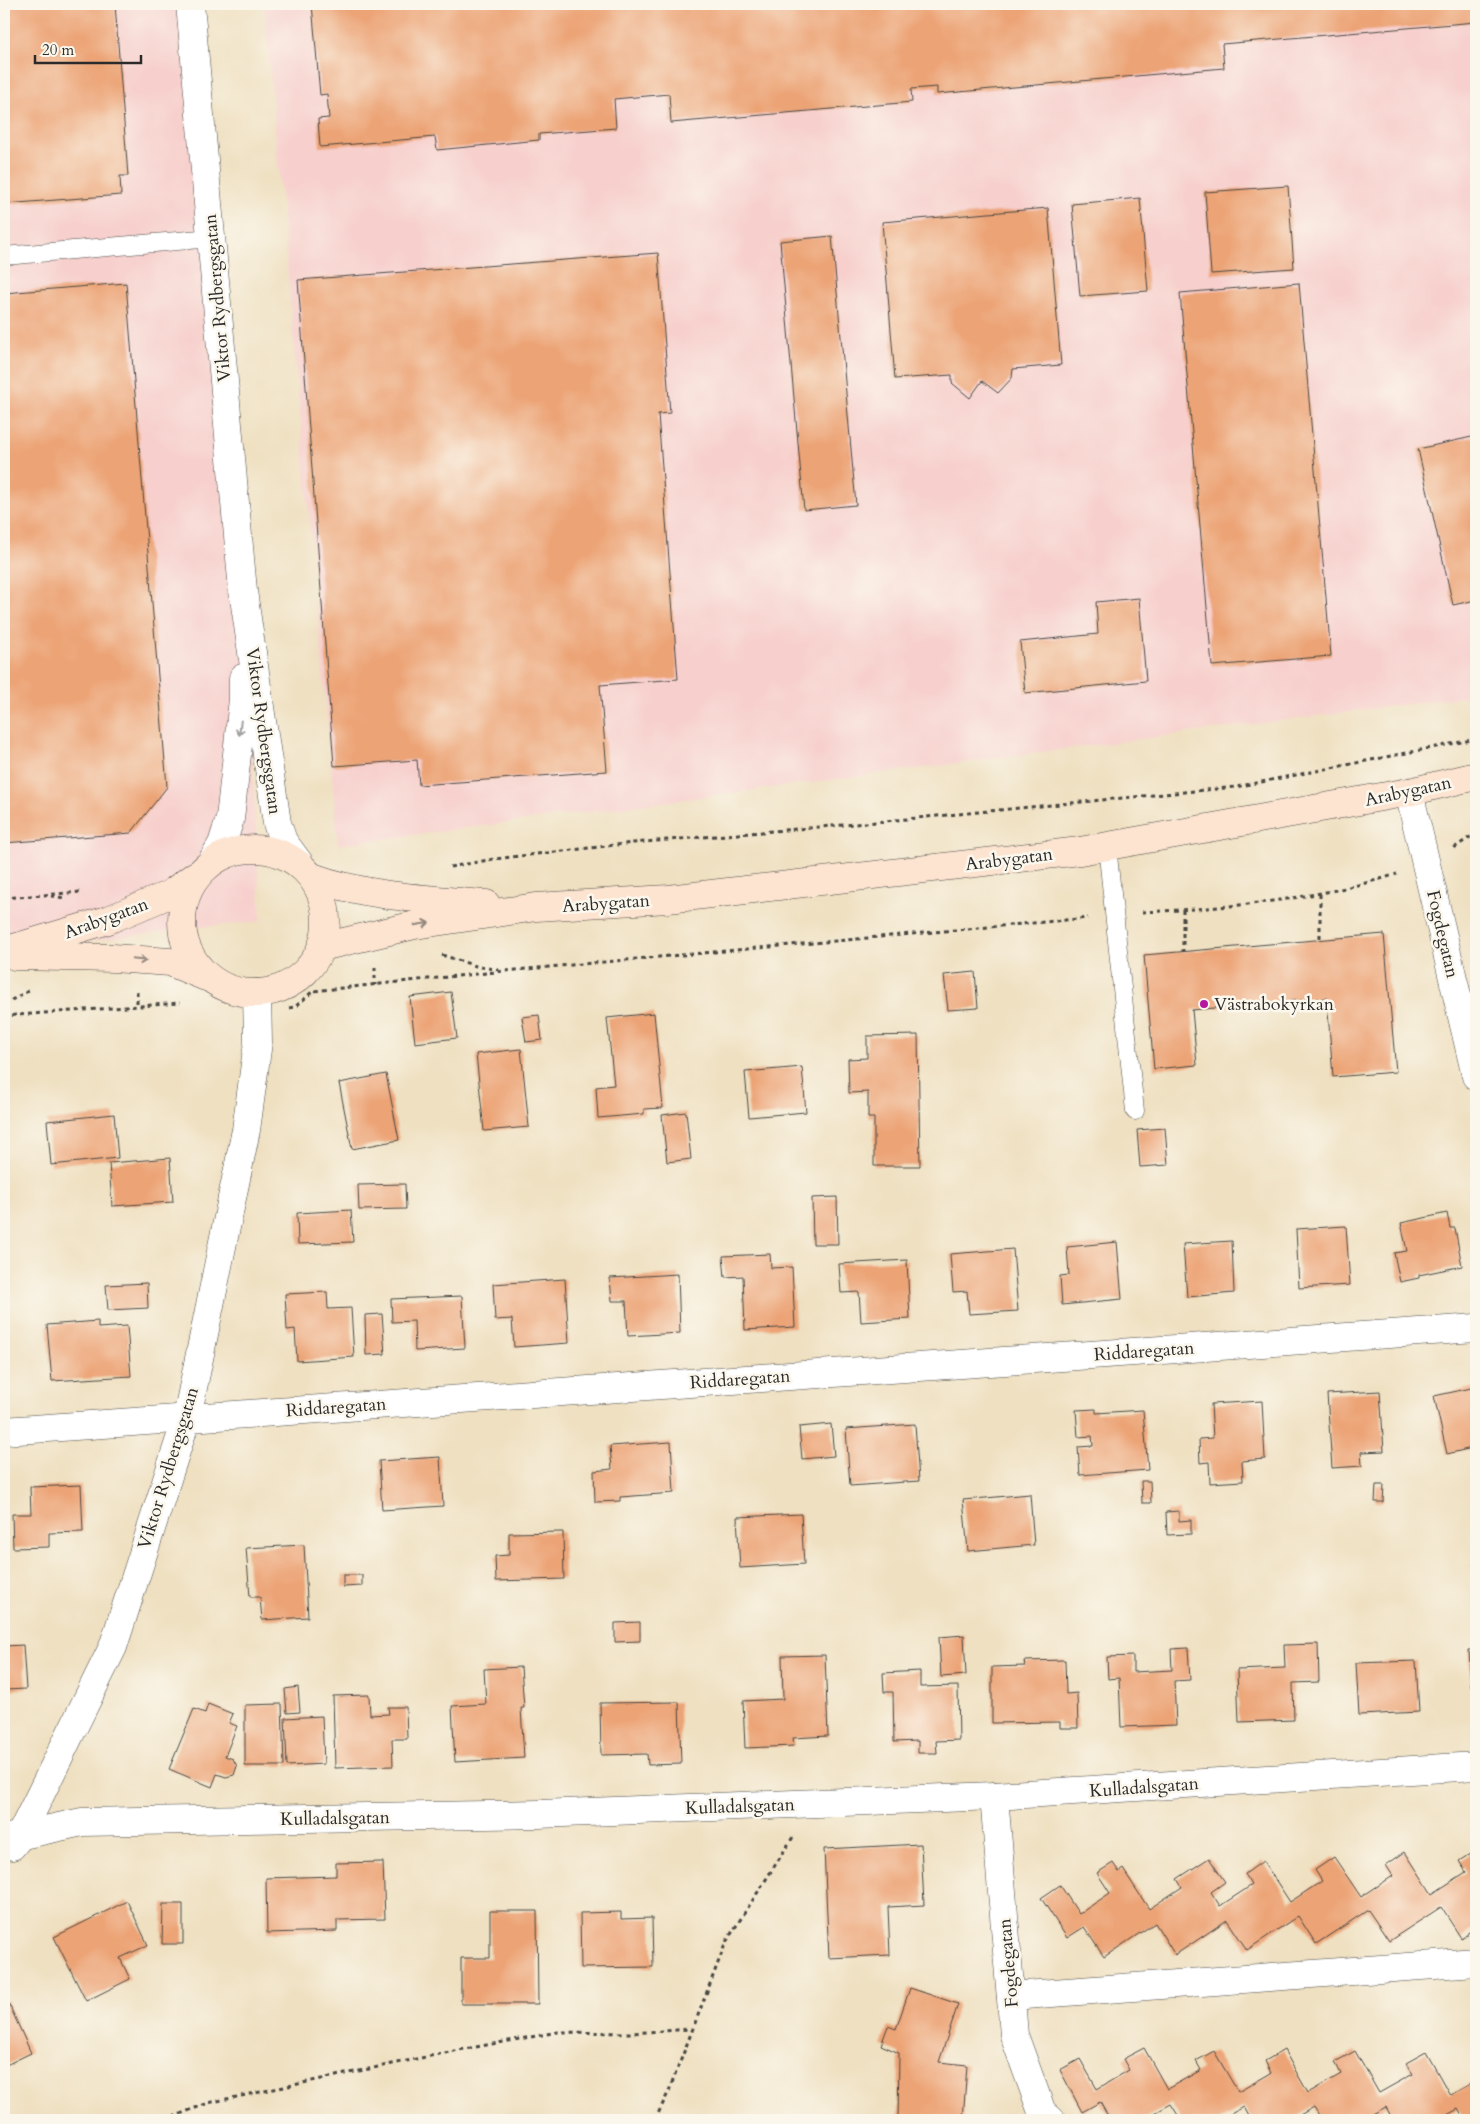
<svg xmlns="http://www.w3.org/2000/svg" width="1480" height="2124" font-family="Cardo,serif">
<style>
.built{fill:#f7d0cd}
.building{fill:#eca375}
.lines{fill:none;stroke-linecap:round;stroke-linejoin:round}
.lane-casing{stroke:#484642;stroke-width:19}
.street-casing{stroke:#484642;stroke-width:29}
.secondary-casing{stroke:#484642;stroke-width:29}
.path{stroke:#484642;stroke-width:3;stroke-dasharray:4 4;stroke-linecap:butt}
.lane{stroke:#fff;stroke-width:18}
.street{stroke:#fff;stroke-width:28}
.secondary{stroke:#fde4d1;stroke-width:28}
.oneway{stroke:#a0a0a0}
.oneway2{stroke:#94887e}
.poi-dot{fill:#b5179e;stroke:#fbf7ec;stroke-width:2}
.labels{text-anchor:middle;stroke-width:5;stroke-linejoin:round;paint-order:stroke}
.street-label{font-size:18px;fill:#2b2b2b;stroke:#fbf7ec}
.poi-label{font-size:18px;fill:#2b2b2b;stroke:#fbf7ec;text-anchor:start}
</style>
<rect width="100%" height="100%" fill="#fbf7ec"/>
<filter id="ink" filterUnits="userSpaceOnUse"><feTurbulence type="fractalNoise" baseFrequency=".02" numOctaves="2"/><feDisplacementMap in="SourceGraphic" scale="10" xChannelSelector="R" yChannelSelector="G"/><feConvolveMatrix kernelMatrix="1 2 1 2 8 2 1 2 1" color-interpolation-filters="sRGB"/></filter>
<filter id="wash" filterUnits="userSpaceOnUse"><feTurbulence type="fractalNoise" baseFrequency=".0096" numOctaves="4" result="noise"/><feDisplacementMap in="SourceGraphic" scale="20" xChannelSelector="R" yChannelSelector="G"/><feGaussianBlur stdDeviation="1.12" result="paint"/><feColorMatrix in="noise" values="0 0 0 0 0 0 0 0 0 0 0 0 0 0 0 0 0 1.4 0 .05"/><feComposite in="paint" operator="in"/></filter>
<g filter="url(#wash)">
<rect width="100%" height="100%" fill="#efe0c1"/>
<g class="built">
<path d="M4 4H190L243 591 261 921 182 929 4 953Z"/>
<path d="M264 4H1476V695L338 845Z"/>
</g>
<g id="blocks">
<g class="building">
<path d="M4 4H115L128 176H120L121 195 4 204Z"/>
<path d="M312 4H1476V22L1222 44 1224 68 937 94V87L911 89 912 102 671 123 669 94 614 99 616 128 539 134V140L437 150 435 137 320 147 318 119 329 118 327 94 320 95Z"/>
<path d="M1288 186 1294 268 1211 274 1205 192Z"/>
<path d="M1140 198 1148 291 1080 296 1072 204Z"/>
<path d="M1048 208 1061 365 1013 369 1012 378 998 393 982 381 970 398 952 383V375L895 379 882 222Z"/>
<path d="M832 236 856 505 804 510 780 241Z"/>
<path d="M658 253 670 413 658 414 678 679 600 685 607 771 419 785 417 760 334 766 298 280Z"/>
<path d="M126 283 167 787 131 833 4 843V293Z"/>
<path d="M1299 283 1331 656 1212 666 1180 293Z"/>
<path d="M1476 436V600L1453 605 1418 449Z"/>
<path d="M1139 598 1146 681 1025 693 1020 642 1098 634 1096 602Z"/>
<path d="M1384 934 1396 1072 1333 1077 1327 998 1192 1010 1197 1065 1154 1069 1144 955Z"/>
<path d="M975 972 978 1008 948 1010 944 975Z"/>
<path d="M451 992 457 1038 415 1043 410 997Z"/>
<path d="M654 1013 663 1108 644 1109V1114L598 1118 596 1087 614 1085 607 1018Z"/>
<path d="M539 1015 542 1040 526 1042 522 1017Z"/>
<path d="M918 1035 920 1166H874V1118H868V1092L849 1093 848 1059 867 1058V1036Z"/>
<path d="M521 1049 529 1127 484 1131 476 1054Z"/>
<path d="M802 1067 806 1112 749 1117 745 1072Z"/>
<path d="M386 1074 399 1140 352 1149 339 1083Z"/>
<path d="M686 1112 691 1159 667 1162 662 1115Z"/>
<path d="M114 1114 118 1158 51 1165 47 1121Z"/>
<path d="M1165 1128 1168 1165 1140 1167 1137 1130Z"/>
<path d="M170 1158 173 1202 112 1206 109 1163Z"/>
<path d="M405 1184 406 1209 359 1210 358 1185Z"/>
<path d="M837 1197 838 1244H813L812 1198Z"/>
<path d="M351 1210 353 1242 298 1244 297 1213Z"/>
<path d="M1447 1213 1450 1228H1455L1462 1266 1419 1275V1278L1400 1282 1394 1253 1407 1251 1401 1223Z"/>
<path d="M1346 1226 1350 1285 1299 1288 1296 1229Z"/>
<path d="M1232 1241 1234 1293 1187 1297 1183 1244Z"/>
<path d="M1117 1242 1122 1299 1062 1305 1060 1276 1069 1275 1067 1247Z"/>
<path d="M1013 1249 1018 1311 969 1314 967 1291 953 1292 950 1254Z"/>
<path d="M770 1254 771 1268 792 1267 795 1327 745 1330 743 1276 725 1277 723 1256Z"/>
<path d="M907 1260 910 1319 861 1322 859 1292 841 1293 839 1264Z"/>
<path d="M678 1274 680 1333 628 1336 626 1301H612L610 1278Z"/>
<path d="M565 1279 569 1343 514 1347 512 1319 495 1320 493 1284Z"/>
<path d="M147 1283 148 1308 108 1310 106 1285Z"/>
<path d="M327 1292 328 1309 351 1308 354 1357 297 1361 295 1329 287 1330 285 1294Z"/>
<path d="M462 1296 465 1348 415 1351 414 1321 392 1322 391 1299Z"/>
<path d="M382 1314 385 1354 366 1355 365 1315Z"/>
<path d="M98 1321V1328L127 1326 131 1376 52 1381 47 1325Z"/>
<path d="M1476 1387V1447L1447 1454 1434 1396Z"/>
<path d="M1380 1391 1384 1451 1361 1452 1362 1466 1332 1468 1327 1394Z"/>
<path d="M1262 1401 1265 1459 1242 1461 1243 1481 1210 1483 1209 1462 1200 1463 1199 1439 1213 1438 1211 1404Z"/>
<path d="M1096 1409V1413L1143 1410 1148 1470 1080 1475 1078 1447 1093 1446 1092 1436 1078 1437 1076 1410Z"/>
<path d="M831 1424 834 1456 802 1459 799 1427Z"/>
<path d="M915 1424 919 1481 850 1486 846 1429Z"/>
<path d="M671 1442 674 1493 620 1497V1501L595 1502 594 1471 612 1469 610 1446Z"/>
<path d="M440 1457 443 1506 382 1510 379 1461Z"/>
<path d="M1141 1481H1150L1151 1503H1142Z"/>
<path d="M81 1485 83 1532 49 1533V1547L13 1548 12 1514H31L30 1487Z"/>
<path d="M1376 1485H1384L1383 1502H1375Z"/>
<path d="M1030 1494 1034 1545 968 1551 963 1500Z"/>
<path d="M1179 1511V1521L1191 1520V1534L1167 1535 1166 1512Z"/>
<path d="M801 1514 804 1564 740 1568 737 1517Z"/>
<path d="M563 1532 564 1579 496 1581 495 1556 509 1555V1533Z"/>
<rect x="1474" y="1544" width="2" height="30"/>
<path d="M304 1545 308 1617 262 1620 260 1597H250L246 1548Z"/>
<path d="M343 1575H362V1586L343 1587Z"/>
<path d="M640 1622V1641L615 1642V1623Z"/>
<path d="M964 1635 966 1675 941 1677 939 1637Z"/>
<path d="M1318 1644 1319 1682 1293 1683 1294 1720 1239 1722 1237 1670 1285 1668 1284 1645Z"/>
<path d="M23 1645 26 1689 4 1690V1646Z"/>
<path d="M1188 1648 1190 1680 1174 1681 1176 1725 1121 1727 1119 1678 1108 1679 1107 1657 1133 1656V1672L1172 1670 1171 1649Z"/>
<path d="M1469 1650H1476V1686H1471Z"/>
<path d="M825 1655 828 1736 793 1738 794 1746 745 1748 743 1701 783 1699 782 1656Z"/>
<path d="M1065 1660 1066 1694 1077 1693 1078 1728H1060V1722L992 1723V1667L1025 1666 1024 1661Z"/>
<path d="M1416 1661 1419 1712 1359 1715 1356 1663Z"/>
<path d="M521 1667 524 1708H521L524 1758 455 1762 452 1706 486 1704 484 1669Z"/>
<path d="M920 1671V1687L958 1686 959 1740 936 1741 937 1753H918V1741L894 1742 893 1692H884L883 1673Z"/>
<path d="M298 1687 300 1712 287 1713 285 1689Z"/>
<path d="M369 1695 370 1715 389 1714 388 1707H406L407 1739H392L393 1766 335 1768 333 1696Z"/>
<path d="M679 1702 681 1764 648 1765 647 1754 601 1755 600 1703Z"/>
<path d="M208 1704 233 1714 229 1723 237 1726 225 1756 233 1759 237 1766 234 1775 226 1777 217 1774 212 1787 169 1769 194 1709 205 1713Z"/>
<path d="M282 1704 284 1766H245V1705Z"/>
<path d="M322 1716 324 1764 287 1766 285 1718Z"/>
<path d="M921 1844 924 1905 888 1907 890 1955 829 1958 824 1849Z"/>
<path d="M1476 1850V1927L1461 1938 1441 1907 1389 1941 1368 1910 1316 1944 1298 1916 1247 1950 1227 1920 1175 1955 1155 1923 1104 1957 1084 1927 1067 1938 1041 1898 1060 1885 1079 1914 1110 1893 1097 1873 1113 1863 1119 1872 1123 1869 1149 1909 1182 1887 1177 1879 1209 1858 1225 1882 1211 1892 1220 1906 1252 1885 1245 1874 1263 1861 1290 1902 1322 1881 1315 1870 1334 1857 1361 1897 1393 1876 1386 1865 1405 1852 1432 1894 1466 1872 1459 1861Z"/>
<path d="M383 1862 385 1919 337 1920V1931L267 1933 266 1878 336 1876V1863Z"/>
<path d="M127 1901 148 1945 120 1958 130 1979 86 2001 54 1937Z"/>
<path d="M163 1904H183V1944H162Z"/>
<path d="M490 1911H537L538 2004H461V1958H490Z"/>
<path d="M621 1912V1919L652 1918 653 1967 581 1968 580 1913Z"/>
<path d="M910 1988 958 2004 939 2062 967 2065 963 2120H898L899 2053 881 2045 888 2026 896 2029Z"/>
<path d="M7 2000 31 2053 4 2066V2001Z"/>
<path d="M1144 2048 1167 2089 1201 2070 1196 2061 1214 2051 1238 2092 1271 2073 1265 2061 1284 2050 1308 2093 1341 2074 1335 2062 1355 2051 1379 2093 1413 2074 1406 2063 1426 2052 1450 2095 1476 2081V2120H1464L1458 2109 1438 2120H1393L1386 2107 1361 2120H1322L1314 2107 1291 2120H1251L1244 2107 1219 2120H1181L1171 2104 1142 2120H1110L1100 2102 1082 2112 1060 2070 1080 2059 1097 2089 1129 2070 1123 2059Z"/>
</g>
</g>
</g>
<g filter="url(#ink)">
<use href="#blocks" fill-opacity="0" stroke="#484642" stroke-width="1"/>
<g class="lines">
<defs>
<g id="lane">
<path d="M4 256 212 238"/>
<path d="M1107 846 1135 1111"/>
</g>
<g id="street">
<path d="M190 4 243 591 277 823 283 841 300 864"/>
<path d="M1409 792 1476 1076"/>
<path d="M212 861 222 844 230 819 243 699V678"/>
<path d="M4 1431 1476 1328"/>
<path d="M994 1796 1014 2035 1042 2112 1051 2120"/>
<path d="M4 1839 82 1822 539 1814 994 1796 1476 1766"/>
<path d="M12 1846 20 1836 113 1647 187 1417 246 1130 258 1042 257 993"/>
<path d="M1011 1996 1476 1962"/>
</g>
<g id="secondary">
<circle cx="254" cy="921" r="72"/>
<path d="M312 877C367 897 428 899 486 904"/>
<path d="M322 947 415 925 536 907 668 899 1080 851 1409 792 1476 776"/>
<path d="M4 951 108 920 170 894 196 875"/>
<path d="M15 956 113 958 170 962 206 977"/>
</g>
</defs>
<use href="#lane" class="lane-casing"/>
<use href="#street" class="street-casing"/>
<use href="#secondary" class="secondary-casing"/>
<g class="path">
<path d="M1454 848 1476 833"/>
<path d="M450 867 494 859 633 843 855 824 1236 787 1476 739"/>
<path d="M1320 894V940"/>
<path d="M51 896 65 898"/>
<path d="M4 898 81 892"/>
<path d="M1183 909V952"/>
<path d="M1142 912C1228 908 1314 900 1397 874"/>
<path d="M442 955 476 966 499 970"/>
<path d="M375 967V985"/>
<path d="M137 991V1006"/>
<path d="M4 1004 32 989"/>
<path d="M289 1008 295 1007 313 991 505 971 1088 918"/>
<path d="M4 1016 180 1003"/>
<path d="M165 2120 208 2103 454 2051 558 2032 630 2033 692 2029"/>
<path d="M655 2120 669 2091 726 1942 793 1837"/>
</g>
<use href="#lane" class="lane"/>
<use href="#street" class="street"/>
<use href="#secondary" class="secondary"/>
</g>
<defs><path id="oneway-shaft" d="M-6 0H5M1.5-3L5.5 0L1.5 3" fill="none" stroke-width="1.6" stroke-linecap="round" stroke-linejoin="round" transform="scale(1.25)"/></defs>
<use class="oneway" href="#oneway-shaft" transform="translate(240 728) rotate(96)"/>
<g class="oneway2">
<use href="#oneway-shaft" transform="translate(422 924) rotate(-9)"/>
<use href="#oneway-shaft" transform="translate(139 960) rotate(5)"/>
</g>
</g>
<circle class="poi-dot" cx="1204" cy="1004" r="5"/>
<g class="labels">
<g class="street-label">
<text transform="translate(217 298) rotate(-95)" y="6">Viktor Rydbergsgatan</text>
<text transform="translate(264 731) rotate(82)" y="6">Viktor Rydbergsgatan</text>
<text transform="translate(1408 791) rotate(-12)" y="6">Arabygatan</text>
<text transform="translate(1009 859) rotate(-7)" y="6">Arabygatan</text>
<text transform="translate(606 903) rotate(-4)" y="6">Arabygatan</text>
<text transform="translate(106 918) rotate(-20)" y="6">Arabygatan</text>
<text transform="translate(1443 934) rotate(77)" y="6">Fogdegatan</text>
<text transform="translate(1144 1351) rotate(-4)" y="6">Riddaregatan</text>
<text transform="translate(740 1379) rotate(-4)" y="6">Riddaregatan</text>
<text transform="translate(336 1407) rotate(-4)" y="6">Riddaregatan</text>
<text transform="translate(168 1468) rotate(-73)" y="6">Viktor Rydbergsgatan</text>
<text transform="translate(1144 1787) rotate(-4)" y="6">Kulladalsgatan</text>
<text transform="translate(740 1806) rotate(-2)" y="6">Kulladalsgatan</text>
<text transform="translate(335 1818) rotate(-1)" y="6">Kulladalsgatan</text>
<text transform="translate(1008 1963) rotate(-95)" y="6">Fogdegatan</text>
</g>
<g class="poi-label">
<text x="1214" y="1010">Västrabokyrkan</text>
</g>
</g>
<rect width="1480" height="2124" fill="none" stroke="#fbf7ec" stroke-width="20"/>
<path d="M35 55v8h106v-8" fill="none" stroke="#2b2b2b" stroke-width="2.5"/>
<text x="42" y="55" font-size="15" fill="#2b2b2b" stroke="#fbf7ec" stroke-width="4" paint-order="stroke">20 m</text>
</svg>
